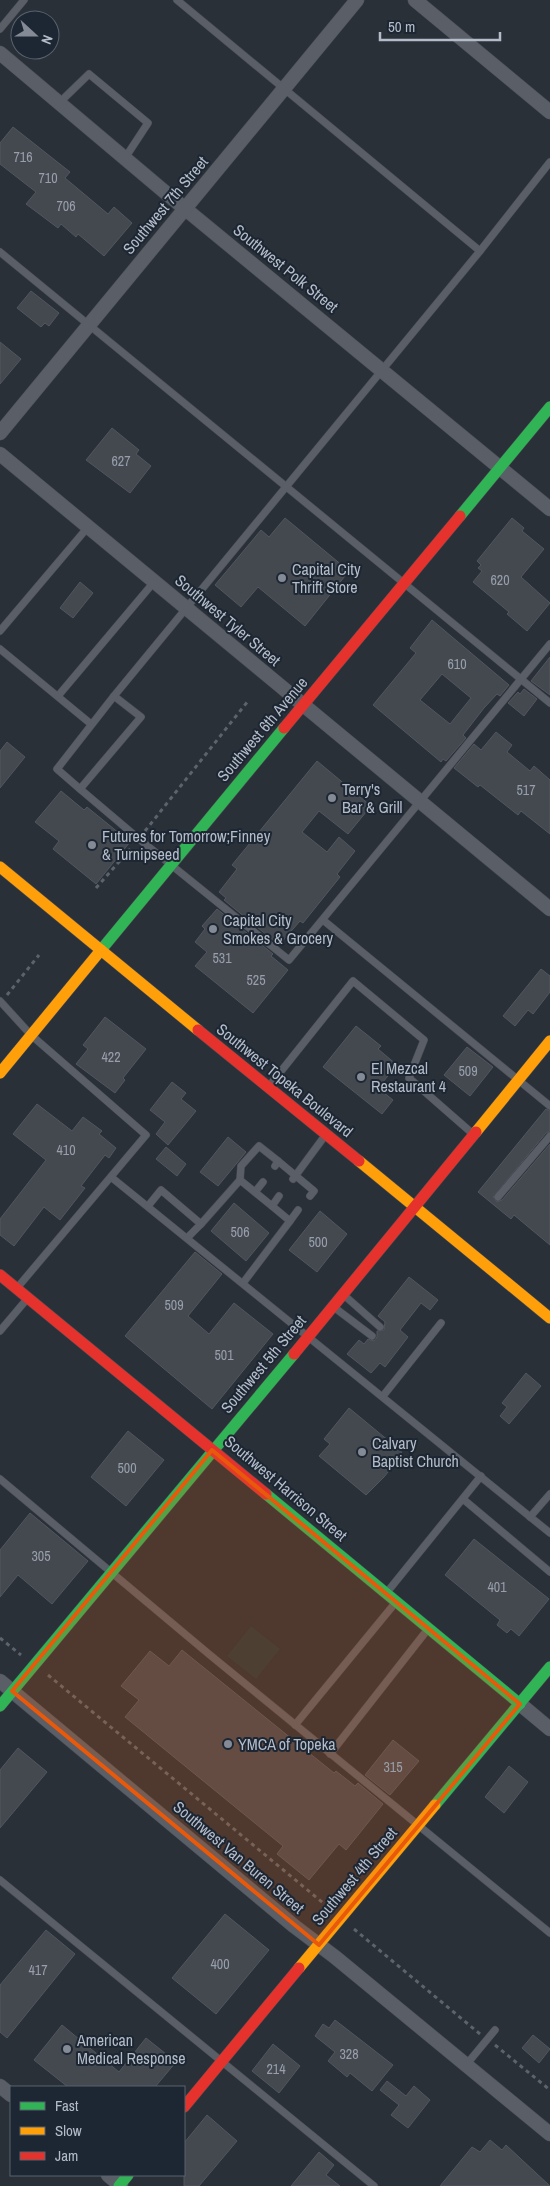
<svg xmlns="http://www.w3.org/2000/svg" width="550" height="2186" font-family="'Archivo Narrow',sans-serif">
<style>
.green{fill:#273a3e}
.building{fill:#444950;stroke:#52575f;fill-rule:evenodd}
.lines{fill:none;stroke-linecap:round;stroke-linejoin:round}
.lane-casing{stroke:#484c53;stroke-width:8}
.street-casing{stroke:#484c53;stroke-width:15}
.fast-casing{stroke:#484c53;stroke-width:12}
.slow-casing{stroke:#484c53;stroke-width:12}
.jam-casing{stroke:#484c53;stroke-width:12}
.path{stroke:#5d636a;stroke-width:3;stroke-dasharray:4 4;stroke-linecap:butt}
.lane{stroke:#5a5e66;stroke-width:7}
.street{stroke:#5a5e66;stroke-width:14}
.fast{stroke:#30b455;stroke-width:11}
.slow{stroke:#ff9f0a;stroke-width:11}
.jam{stroke:#e5322d;stroke-width:11}
.marked{fill:#e8590c;fill-opacity:0.2;stroke:#e8590c;stroke-width:4;stroke-linejoin:round}
.poi-dot{fill:#848b96;stroke:#1d2633;stroke-width:2}
.labels{text-anchor:middle;stroke-width:4;stroke-linejoin:round;paint-order:stroke}
.number-label{font-size:14px;fill:#989fab}
.street-label{font-size:16px;fill:#b4bcc9;stroke:#1d2633}
.poi-label{font-size:16px;fill:#b4bcc9;stroke:#1d2633;text-anchor:start}
</style>
<rect width="100%" height="100%" fill="#2a3038"/>
<path class="green" d="M251 1626 280 1649 256 1679 227 1656Z"/>
<g class="building">
<path d="M13 127 70 172 65 178 108 214 114 207 132 223 104 256 78 234 76 237 61 224 58 228 26 204 36 192 0 164V143Z"/>
<path d="M31 291 59 313 49 326 45 323 41 327 17 308Z"/>
<path d="M0 342 21 359 0 384Z"/>
<path d="M112 428 139 450 136 454 151 466 130 493 86 460Z"/>
<path d="M285 518 349 571 305 626 258 587 241 607 215 585 261 530 269 537Z"/>
<path d="M512 518 524 528 522 531 544 549 521 577 550 603 527 631 507 614 509 612 473 582 482 571 478 568 481 565 477 561Z"/>
<path d="M80 582 93 593 73 618 60 608Z"/>
<path d="M432 620 509 685 500 696 497 694 484 708 463 735 466 738 446 761 443 759 441 762 373 705 416 653 410 648ZM442 674 471 698 450 724 420 700Z"/>
<path d="M550 657V695L531 681Z"/>
<path d="M524 689 537 699 524 716 508 703 518 692 520 694Z"/>
<path d="M496 732 512 745 507 752 530 771 534 766 550 780V834L521 811 518 815 480 785 478 787 454 768 474 744 481 750Z"/>
<path d="M7 742 25 757 0 788V751Z"/>
<path d="M317 761 371 806 348 834 319 811 302 832 327 852 339 837 355 851 337 874 340 877 303 923 300 921 279 945 224 900 226 898 219 892 237 869 232 865Z"/>
<path d="M61 791 84 810 87 807 130 842 96 884 53 849 59 841 35 822Z"/>
<path d="M217 909 273 954 271 956 288 970 253 1013 195 966 207 952 195 942 205 929 202 926Z"/>
<path d="M541 969 550 976V992L533 1014 528 1010 515 1026 503 1016Z"/>
<path d="M105 1017 146 1049 123 1078 125 1080 115 1093 76 1064 88 1049 83 1045Z"/>
<path d="M356 1026 381 1046 378 1049 397 1065 378 1088 393 1100 382 1114 323 1067Z"/>
<path d="M467 1047 493 1067 470 1096 444 1075Z"/>
<path d="M172 1082 186 1093 181 1099 196 1111 168 1145 156 1134 165 1122 150 1110Z"/>
<path d="M37 1104 72 1131 83 1117 102 1131 99 1134 116 1148 109 1158 105 1155 81 1186 85 1188 60 1220 44 1207 14 1246 0 1235V1219L46 1160 13 1134Z"/>
<path d="M546 1109 550 1111V1131L546 1133 493 1197 497 1202 502 1200 550 1144V1245L514 1215 511 1219 478 1192Z"/>
<path d="M228 1137 246 1152 218 1186 200 1172Z"/>
<path d="M166 1147 186 1164 177 1176 156 1159Z"/>
<path d="M234 1203 269 1233 246 1261 211 1231Z"/>
<path d="M320 1211 347 1234 317 1272 289 1250Z"/>
<path d="M195 1252 222 1274 188 1316 209 1334 234 1303 273 1334 212 1409 125 1336Z"/>
<path d="M409 1277 438 1300 430 1310 421 1303 400 1330 408 1337 385 1367 380 1363 371 1373 347 1354 359 1340 364 1344 368 1339 374 1341 377 1337V1331L384 1330 385 1322 378 1316Z"/>
<path d="M526 1373 541 1386 509 1424 500 1416 507 1407 502 1403Z"/>
<path d="M349 1408 401 1451 402 1455 384 1477 366 1495 319 1456 330 1444 324 1439Z"/>
<path d="M128 1431 164 1460 126 1506 91 1477Z"/>
<path d="M30 1513 88 1561 52 1604 18 1575 0 1597V1550Z"/>
<path d="M474 1539 549 1599 519 1636 511 1629 507 1633 497 1625 500 1620 445 1575Z"/>
<path d="M182 1650 334 1773 336 1771 355 1786 358 1783 383 1804 346 1850 339 1844 309 1880 277 1854 283 1846 125 1717 139 1700 121 1686 150 1651 169 1666Z"/>
<path d="M393 1740 419 1761 390 1795 365 1775Z"/>
<path d="M18 1748 47 1772 0 1828V1770Z"/>
<path d="M509 1766 528 1782 504 1813 485 1797Z"/>
<path d="M225 1914 269 1950 216 2014 172 1978Z"/>
<path d="M46 1930 75 1954 7 2038 0 2032V1985Z"/>
<path d="M335 2020 393 2065 372 2091 350 2073 347 2077 328 2061 335 2052 315 2036 323 2024 329 2028Z"/>
<path d="M62 2025 119 2072 146 2038 176 2062 155 2087H68L34 2060Z"/>
<path d="M533 2035 550 2049 539 2063 522 2048Z"/>
<path d="M273 2044 300 2066 279 2093 252 2071Z"/>
<path d="M387 2081 406 2096 414 2086 430 2100 408 2128 391 2115 399 2105 380 2090Z"/>
<path d="M207 2115 237 2141 199 2186H184V2143Z"/>
<path d="M490 2140 502 2150 506 2145 550 2186H440L472 2147 480 2152Z"/>
<path d="M319 2152 334 2165 326 2175 340 2186H291Z"/>
</g>
<g class="lines">
<defs>
<g id="lane">
<path d="M177 0 480 251"/>
<path d="M0 29 24 0"/>
<path d="M59 103 89 74 148 123 125 158"/>
<path d="M0 252 550 703"/>
<path d="M0 631 88 527"/>
<path d="M0 649 91 724"/>
<path d="M58 696 154 582"/>
<path d="M114 696 141 717 80 789 139 839 289 960 550 644"/>
<path d="M80 789 57 769 114 696 480 251 550 162"/>
<path d="M323 920 550 1106"/>
<path d="M0 1001 31 1035 146 1135 17 1288"/>
<path d="M270 1085 353 981 424 1040 409 1078 473 1134"/>
<path d="M275 1166 278 1161 314 1191 310 1196"/>
<path d="M111 1177 550 1533"/>
<path d="M293 1179 324 1137"/>
<path d="M240 1180 241 1166 259 1146 278 1161"/>
<path d="M255 1192 263 1182"/>
<path d="M498 1197 550 1136"/>
<path d="M148 1206 161 1190 201 1224 240 1180 272 1206 279 1196"/>
<path d="M290 1221 298 1210"/>
<path d="M187 1238 201 1224"/>
<path d="M243 1283 290 1221 272 1206"/>
<path d="M345 1296 380 1327"/>
<path d="M335 1308 372 1336"/>
<path d="M0 1331 27 1299"/>
<path d="M383 1396 441 1323"/>
<path d="M0 1479 210 1655 550 1933"/>
<path d="M463 1499 550 1572"/>
<path d="M530 1517 550 1494"/>
<path d="M388 1591 481 1476"/>
<path d="M295 1725 396 1602"/>
<path d="M330 1754 428 1629"/>
<path d="M0 1880 374 2186"/>
<path d="M466 2065 495 2030"/>
</g>
<g id="street">
<path d="M415 0 550 112"/>
<path d="M0 53 166 193 550 509"/>
<path d="M0 433 357 0"/>
<path d="M0 454 550 909"/>
<path d="M0 1681 294 1926 335 1957 550 2134"/>
<path d="M520 1704 550 1729"/>
<path d="M0 2086 11 2095"/>
<path d="M108 2175 121 2186"/>
</g>
<g id="fast">
<path d="M460 516 550 407"/>
<path d="M101 950 284 728"/>
<path d="M266 1494 520 1704"/>
<path d="M0 1706 294 1354"/>
<path d="M435 1805 550 1667"/>
<path d="M119 2186 128 2175"/>
</g>
<g id="slow">
<path d="M0 867 198 1030"/>
<path d="M0 1073 101 950"/>
<path d="M476 1132 550 1041"/>
<path d="M359 1161 550 1318"/>
<path d="M299 1968 435 1805"/>
</g>
<g id="jam">
<path d="M284 728 460 516"/>
<path d="M198 1030 359 1161"/>
<path d="M0 1275 266 1494"/>
<path d="M294 1354 476 1132"/>
<path d="M184 2107 299 1968"/>
</g>
</defs>
<use href="#lane" class="lane-casing"/>
<use href="#street" class="street-casing"/>
<use href="#fast" class="fast-casing"/>
<use href="#slow" class="slow-casing"/>
<use href="#jam" class="jam-casing"/>
<g class="path">
<path d="M145 831 248 701"/>
<path d="M96 888 132 847"/>
<path d="M7 995 39 955"/>
<path d="M0 1638 21 1655"/>
<path d="M48 1675 328 1907"/>
<path d="M354 1929 480 2034"/>
<path d="M495 2045 550 2090"/>
</g>
<use href="#lane" class="lane"/>
<use href="#street" class="street"/>
<use href="#fast" class="fast"/>
<use href="#slow" class="slow"/>
<use href="#jam" class="jam"/>
</g>
<path class="marked" d="M212 1450 520 1704 319 1945 12 1691Z"/>
<g class="poi-dot">
<circle cx="282" cy="578" r="5"/>
<circle cx="332" cy="798" r="5"/>
<circle cx="92" cy="845" r="5"/>
<circle cx="213" cy="929" r="5"/>
<circle cx="361" cy="1077" r="5"/>
<circle cx="362" cy="1452" r="5"/>
<circle cx="228" cy="1744" r="5"/>
<circle cx="67" cy="2049" r="5"/>
</g>
<g class="labels">
<g class="number-label">
<text x="23" y="162">716</text>
<text x="48" y="183">710</text>
<text x="66" y="211">706</text>
<text x="121" y="466">627</text>
<text x="500" y="585">620</text>
<text x="457" y="669">610</text>
<text x="526" y="795">517</text>
<text x="222" y="963">531</text>
<text x="256" y="985">525</text>
<text x="111" y="1062">422</text>
<text x="468" y="1076">509</text>
<text x="66" y="1155">410</text>
<text x="240" y="1237">506</text>
<text x="318" y="1247">500</text>
<text x="174" y="1310">509</text>
<text x="224" y="1360">501</text>
<text x="127" y="1473">500</text>
<text x="41" y="1561">305</text>
<text x="497" y="1592">401</text>
<text x="393" y="1772">315</text>
<text x="220" y="1969">400</text>
<text x="38" y="1975">417</text>
<text x="349" y="2059">328</text>
<text x="276" y="2074">214</text>
</g>
<g class="street-label">
<text transform="translate(165 205) rotate(-50)" y="6">Southwest 7th Street</text>
<text transform="translate(286 268) rotate(39)" y="6">Southwest Polk Street</text>
<text transform="translate(228 620) rotate(40)" y="6">Southwest Tyler Street</text>
<text transform="translate(262 729) rotate(-50)" y="6">Southwest 6th Avenue</text>
<text transform="translate(285 1080) rotate(39)" y="6">Southwest Topeka Boulevard</text>
<text transform="translate(263 1364) rotate(-50)" y="6">Southwest 5th Street</text>
<text transform="translate(286 1488) rotate(40)" y="6">Southwest Harrison Street</text>
<text transform="translate(239 1857) rotate(40)" y="6">Southwest Van Buren Street</text>
<text transform="translate(354 1876) rotate(-50)" y="6">Southwest 4th Street</text>
</g>
<g class="poi-label">
<text x="292" y="575">Capital City<tspan x="292" dy="18">Thrift Store</tspan></text>
<text x="342" y="795">Terry's<tspan x="342" dy="18">Bar &amp; Grill</tspan></text>
<text x="102" y="842">Futures for Tomorrow;Finney<tspan x="102" dy="18">&amp; Turnipseed</tspan></text>
<text x="223" y="926">Capital City<tspan x="223" dy="18">Smokes &amp; Grocery</tspan></text>
<text x="371" y="1074">El Mezcal<tspan x="371" dy="18">Restaurant 4</tspan></text>
<text x="372" y="1449">Calvary<tspan x="372" dy="18">Baptist Church</tspan></text>
<text x="238" y="1750">YMCA of Topeka</text>
<text x="77" y="2046">American<tspan x="77" dy="18">Medical Response</tspan></text>
</g>
</g>
<rect x="10" y="2086" width="175" height="90" fill="#1d2633" stroke="#59626f"/>
<rect x="20" y="2102" width="25" height="8" fill="#30b455" stroke="#59626f"/>
<text x="55" y="2111" font-size="15" fill="#b4bcc9">Fast</text>
<rect x="20" y="2127" width="25" height="8" fill="#ff9f0a" stroke="#59626f"/>
<text x="55" y="2136" font-size="15" fill="#b4bcc9">Slow</text>
<rect x="20" y="2152" width="25" height="8" fill="#e5322d" stroke="#59626f"/>
<text x="55" y="2161" font-size="15" fill="#b4bcc9">Jam</text>
<g transform="translate(35 35) rotate(111)"><circle r="24" fill="#1d2633" stroke="#59626f"/>
<path d="M0-4L9 19L0 12L-9 19Z" fill="#848b96"/>
<text y="-8" font-size="14" font-weight="bold" text-anchor="middle" fill="#b4bcc9">N</text>
</g>
<path d="M380 32v8h120v-8" fill="none" stroke="#b4bcc9" stroke-width="2.5"/>
<text x="388" y="32" font-size="15" fill="#b4bcc9" stroke="#1d2633" stroke-width="4" paint-order="stroke">50 m</text>
</svg>
